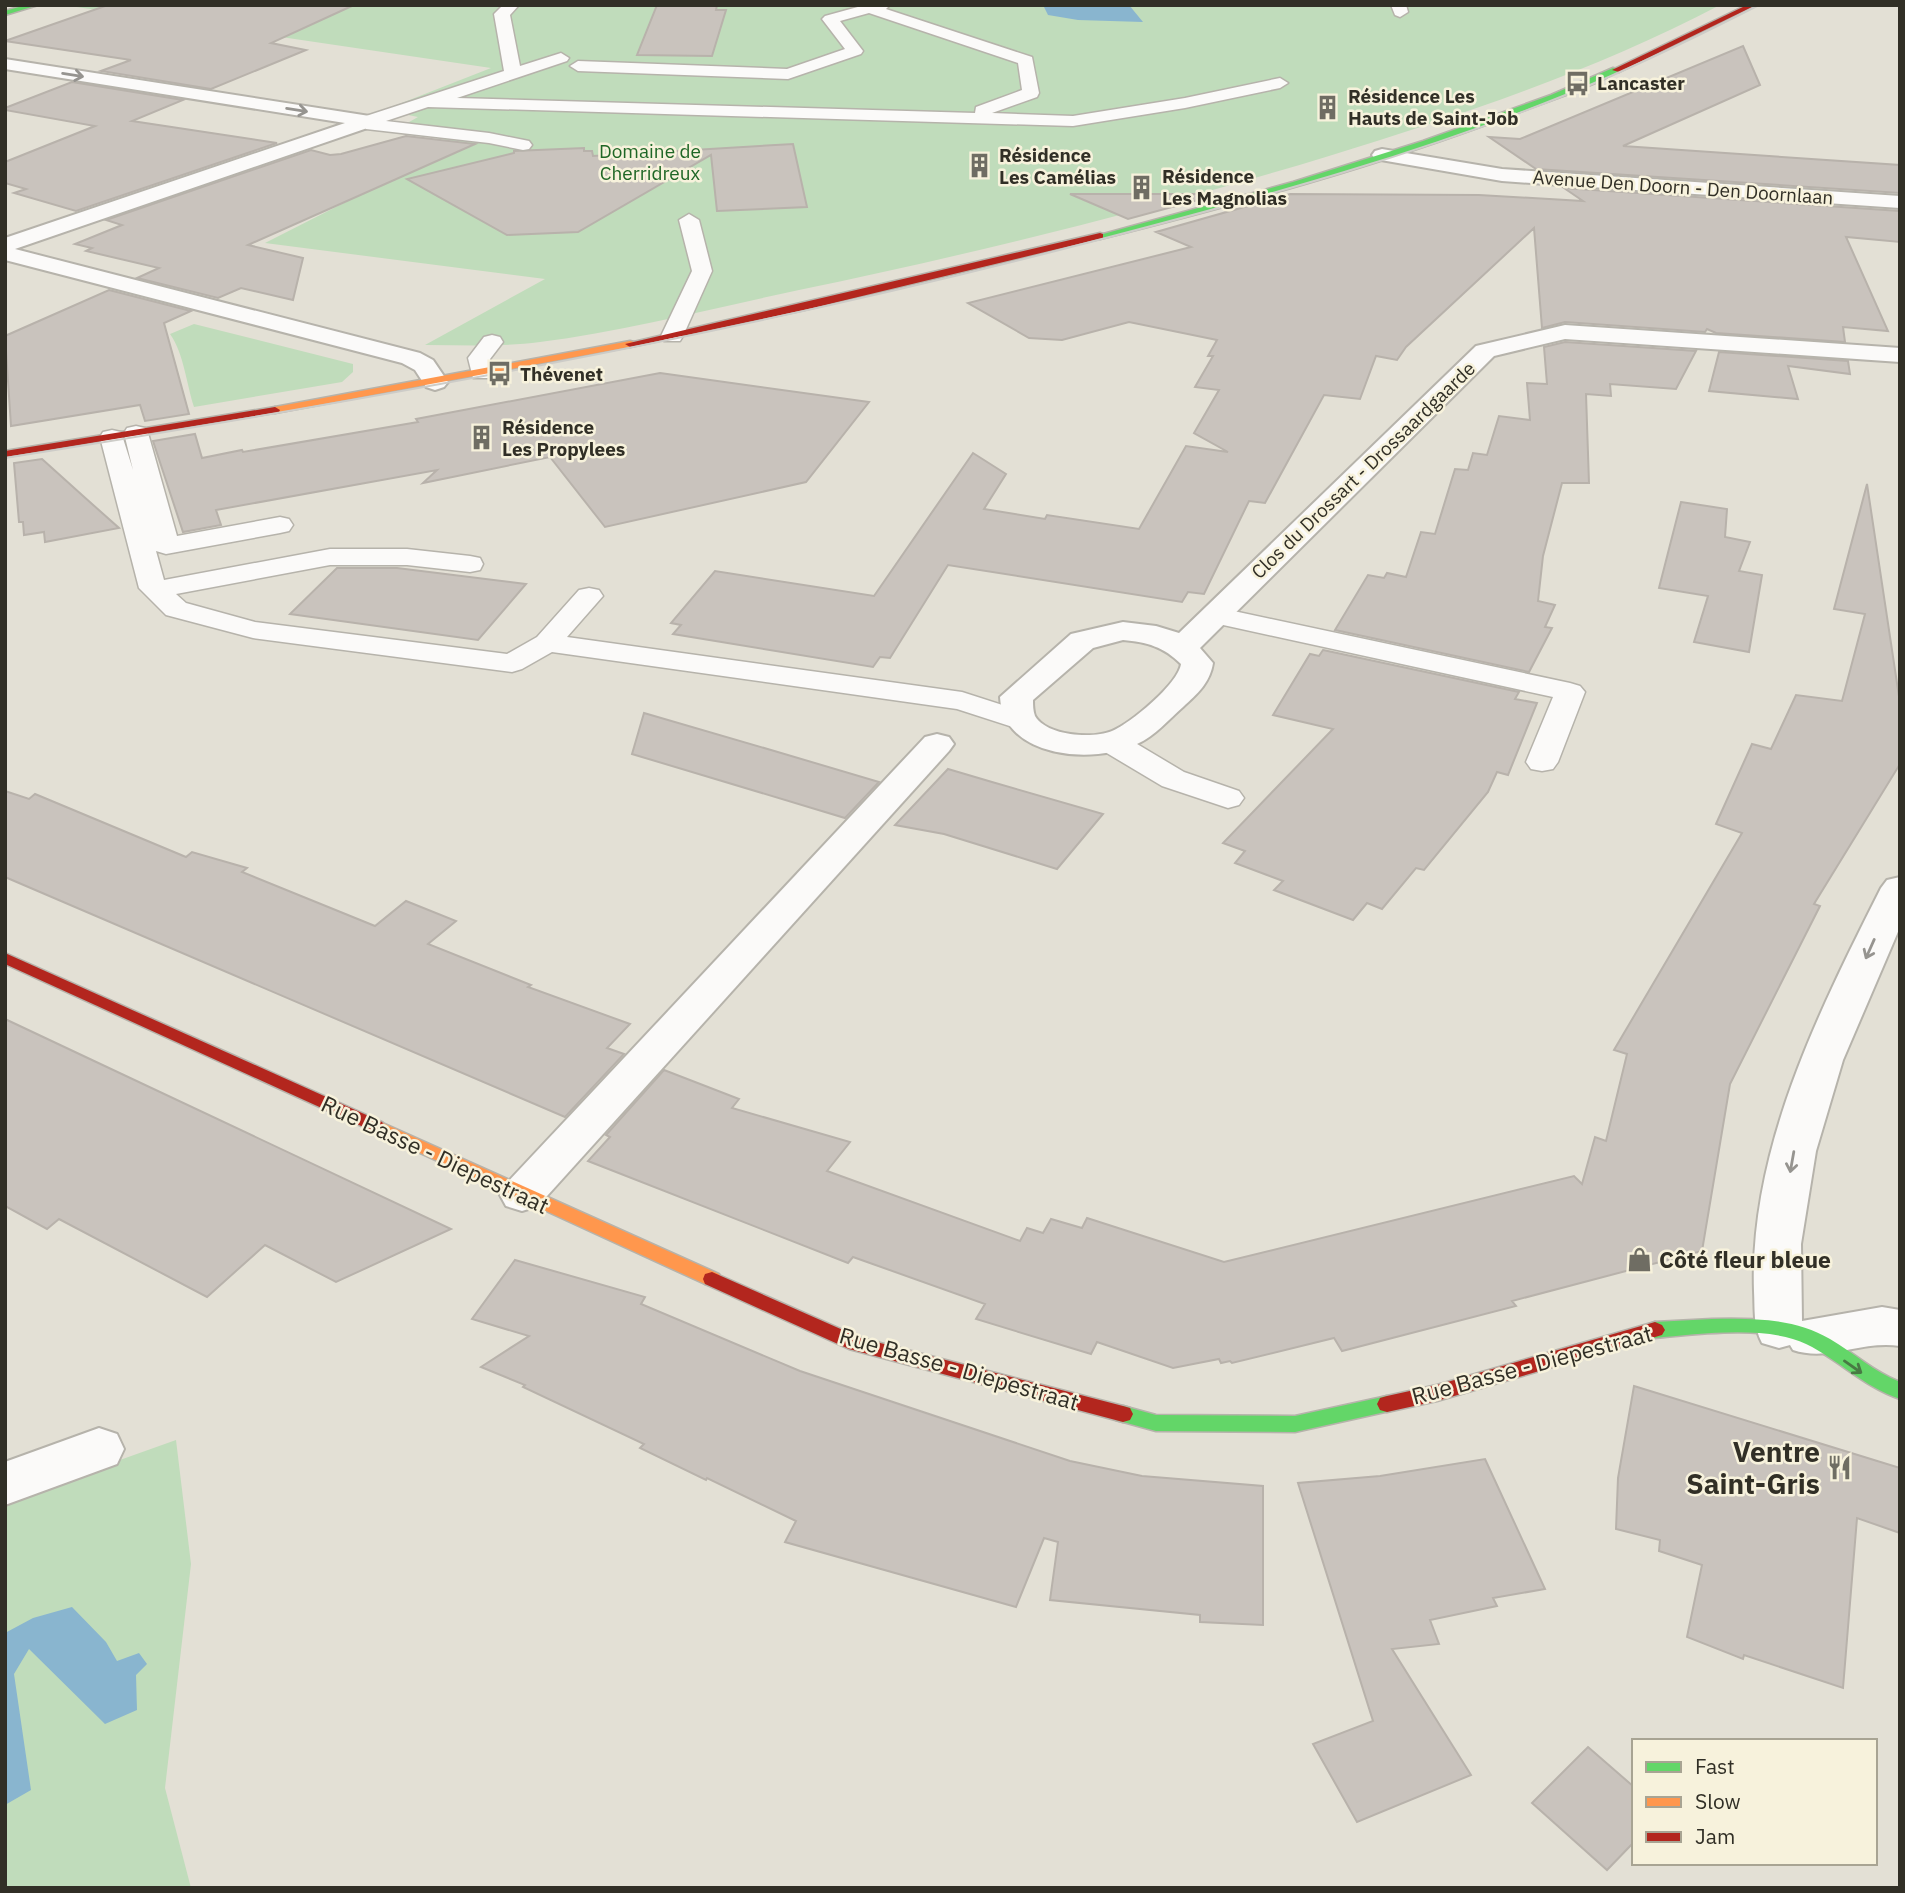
<svg xmlns="http://www.w3.org/2000/svg" width="1905" height="1893" font-family="'IBM Plex Sans',sans-serif">
<style>
.green{fill:#c0dcbb}
.water{fill:#89b5cf}
.building{fill:#c9c3bd;stroke:#b8b2ab;stroke-width:2}
.lines{fill:none;stroke-linecap:round;stroke-linejoin:round}
.lane-casing{stroke:#b6b3ab;stroke-width:3}
.street-casing{stroke:#b6b3ab;stroke-width:4}
.fast-casing{stroke:#b6b3ab;stroke-width:3}
.slow-casing{stroke:#b6b3ab;stroke-width:3}
.jam-casing{stroke:#b6b3ab;stroke-width:3}
.lane{fill:#fbfaf9;fill-rule:evenodd}
.street{fill:#fbfaf9;fill-rule:evenodd}
.fast{fill:#63d668;fill-rule:evenodd}
.slow{fill:#ff974d;fill-rule:evenodd}
.jam{fill:#b3261e;fill-rule:evenodd}
.tram{stroke:#cdccc8;stroke-width:2}
.oneway{stroke:#969490}
.oneway2{stroke:#487a44}
.labels{text-anchor:middle;stroke-width:5;stroke-linejoin:round;paint-order:stroke}
.far-poi-label{font-size:19px;font-weight:bold;fill:#312f26;stroke:#f7f2dc;text-anchor:start}
.far-park-label{font-size:19px;fill:#1f6726;stroke:#f7f2dc}
.far-street-label{font-size:19px;fill:#312f26;stroke:#f7f2dc}
.street-label{font-size:23px;fill:#312f26;stroke:#f7f2dc}
.poi-label{font-size:23px;font-weight:bold;fill:#312f26;stroke:#f7f2dc;text-anchor:start}
.near-poi-label{font-size:28px;font-weight:bold;fill:#312f26;stroke:#f7f2dc;text-anchor:end}
</style>
<rect width="100%" height="100%" fill="#e3e0d5"/>
<g class="green">
<path d="M63 5H1720C1596 70 1463 115 1329 156 1155 209 977 253 799 290 715 308 624 331 540 342 502 347 463 345 425 345L545 279 265 243 462 143 395 130 418 117 384 110 491 68Z"/>
<path d="M194 324 353 364V372L342 382 194 407C186 382 184 354 170 334Z"/>
<path d="M176 1440 191 1564 165 1788 191 1888H5V1501Z"/>
</g>
<g class="water">
<path d="M1043 5H1129L1143 22 1078 20 1048 15Z"/>
<path d="M72 1607 106 1642 117 1661 139 1653 147 1664 136 1675 137 1710 105 1724 29 1649 14 1674 31 1790 5 1805V1633L33 1618Z"/>
</g>
<g class="building">
<path d="M108 5H354L271 43 306 50 211 89 101 71 131 60 5 41Z"/>
<path d="M657 5H717L716 10H726L712 56 637 55Z"/>
<path d="M1743 46 1760 85 1623 146 1900 165V193L1536 169 1489 137 1520 139Z"/>
<path d="M72 82 183 100 132 121 277 143 76 211 14 193 26 189 5 183V162L95 126 5 110V108Z"/>
<path d="M406 136 475 144 248 245 303 258 293 300 241 288 218 298 137 278 159 268 86 251 92 248 75 244 122 225 106 220 311 150 330 155 341 154Z"/>
<path d="M793 144 807 207 717 211 711 155 578 232 507 235 407 179 514 153V151L584 148V151H592L593 156Z"/>
<path d="M1564 188 1900 211V242L1846 237 1888 331 1843 327 1845 342 1716 333 1707 329 1705 332 1565 322 1542 328 1534 228 1406 347 1397 360 1376 356 1360 399 1324 395 1265 503 1249 501 1204 594 1188 592 1182 602 948 565 890 658 880 657 873 667 673 634 681 625 671 623 715 571 874 596 973 453 1006 474 984 509 1045 519 1047 515 1139 529 1186 446 1228 452 1194 433 1219 390 1195 387 1213 356H1208L1217 340 1129 322 1062 340 1029 338 968 303 1191 247 1156 232 1290 194 1479 195 1583 201Z"/>
<path d="M1070 194H1220L1128 219Z"/>
<path d="M109 290 191 311 164 323 189 414 145 421 140 405 11 426 5 336Z"/>
<path d="M1565 342 1696 351 1676 389 1610 384 1611 396 1586 394 1589 483H1562L1543 556 1538 601 1555 605 1545 627 1552 628 1529 672 1335 630 1368 575 1384 578 1387 573 1406 577 1421 532 1435 534 1455 469 1468 470 1473 453 1487 455 1499 416 1530 420 1527 383 1547 384 1544 347Z"/>
<path d="M1719 352 1848 361 1850 374 1788 366 1798 399 1709 391Z"/>
<path d="M660 373 869 402 806 482 605 527 550 457 423 483 437 470 216 510 221 525 183 532 153 441 195 434 202 458 242 450 243 452 418 422 416 419Z"/>
<path d="M42 459 82 495 119 528 45 542 44 532 24 535 23 522H19L14 463Z"/>
<path d="M1867 484 1900 703V764L1814 904 1820 906 1730 1084 1702 1251 1512 1301 1516 1306 1342 1351 1334 1338 1232 1363 1230 1361 1221 1363 1219 1359 1173 1368 1097 1342 1091 1354 976 1319 985 1304 853 1257 848 1263 588 1161 610 1137 606 1135 664 1070 739 1099 732 1108 850 1142 827 1171 1020 1241 1027 1228 1043 1233 1051 1219 1082 1228 1087 1218 1224 1262 1574 1176 1582 1184 1595 1137 1606 1141 1627 1054 1614 1050 1742 833 1716 824 1752 744 1771 749 1796 695 1842 701 1865 614 1834 609Z"/>
<path d="M1681 502 1727 509 1725 537 1750 542 1739 571 1762 575 1749 652 1694 642 1708 596 1659 588Z"/>
<path d="M337 568H397L526 584 478 640 290 614Z"/>
<path d="M1323 650 1519 692 1515 699 1537 703 1508 775 1497 772 1488 792 1424 870 1416 868 1382 909 1367 903 1353 920 1274 890 1283 881 1235 863 1245 851 1223 843 1333 729 1273 715 1310 654 1319 656Z"/>
<path d="M644 713 771 750 879 782 845 818 632 754Z"/>
<path d="M948 769 992 782 1103 814 1057 869 944 834 895 825Z"/>
<path d="M5 791 29 799 35 794 186 857 192 852 247 868 242 872 375 926 406 901 456 921 428 944 531 985 528 987 630 1024 607 1048 624 1054 565 1117 5 877Z"/>
<path d="M5 1019 92 1060 451 1229 336 1282 265 1245 207 1297 59 1219 47 1229 5 1206Z"/>
<path d="M515 1260 645 1297 641 1304 800 1371 1070 1461 1142 1476 1263 1486V1625L1200 1622V1615L1050 1600 1058 1542 1044 1538 1016 1607 785 1542 796 1521 707 1478 706 1480 640 1448 644 1444 523 1387 525 1385 481 1367 529 1336 472 1319Z"/>
<path d="M1634 1386 1900 1468V1533L1857 1518 1843 1688 1744 1655 1743 1659 1687 1637 1702 1565 1659 1551 1660 1540 1616 1529 1618 1478Z"/>
<path d="M1485 1459 1545 1589 1493 1598 1497 1606 1430 1620 1439 1644 1392 1649 1471 1775 1357 1822 1313 1744 1373 1721 1298 1483 1380 1476Z"/>
<path d="M1588 1747 1634 1787V1842L1607 1870 1532 1803Z"/>
</g>
<g class="lines">
<defs>
<g id="lane">
<path d="M503 5H519L510 15 520 66 561 53 569 58 567 61 457 98 975 113 976 107 1022 90 1018 63 869 13 840 21 863 51 861 54 788 79 578 71 570 66 578 61 787 69 845 49 822 19 825 16 865 5H890L886 9 1032 57 1039 93 1037 97 992 113 1073 116 1185 98 1280 78 1288 83 1280 88 1185 108 1073 126 428 107 386 121 489 133 529 141 532 145 529 149 523 150 489 143 366 129 360 121 363 117 504 71 494 14Z"/>
<path d="M1391 5H1406L1408 12 1400 17 1395 15Z"/>
<path d="M689 214 699 220 712 271 683 336 680 341H664L661 336 692 271 679 220Z"/>
<path d="M492 335 500 337 503 342 490 359 492 373 489 378H473L468 358 484 337Z"/>
<path d="M136 426 145 428 148 433 177 536 280 517 289 519 293 525 289 531 280 533 166 554 156 551 164 580 330 549H407L470 556 480 558 483 564 480 570 470 572 407 565H330L176 594 186 603 255 622 507 654 537 637 579 590 589 588 599 590 603 596 567 637 962 692 1030 714 1034 720 1030 726 1019 729 957 709 552 652 522 669 512 672 253 638 166 615 139 588 100 437 103 432 112 430 121 432 133 470 124 433 127 428Z"/>
<path d="M1215 607 1570 683 1580 686 1585 692 1558 762 1553 769 1542 771 1531 769 1526 762 1553 697 1205 621 1201 615 1205 609Z"/>
<path d="M1111 733 1122 735 1184 772 1239 791 1244 798 1239 805 1228 808 1162 786 1100 749 1096 742 1100 735Z"/>
</g>
<g id="street">
<path d="M5 59 376 117 379 121 376 125 15 249 420 353 433 360 448 382 444 387 435 390 426 387 415 370 402 363 5 260V238L345 123 5 69Z"/>
<path d="M1382 149 1502 169 1900 196V208L1502 181 1375 159 1372 155 1375 151Z"/>
<path d="M1565 325 1900 348V362L1565 339 1494 356 1200 648 1213 663C1210 683 1197 694 1183 707 1168 720 1155 736 1137 744 1093 765 1003 758 1000 697L1071 634 1123 622 1156 626 1179 633 1476 346ZM1123 640C1147 642 1164 647 1181 664 1178 684 1131 723 1112 731 1092 739 1047 736 1035 716 1033 711 1033 705 1033 700L1093 648Z"/>
<path d="M937 734 949 737 954 744 949 751 538 1206 522 1211 506 1206 500 1195 506 1184 925 737Z"/>
<path d="M1900 877V927L1843 1060 1816 1151 1801 1244 1802 1321 1882 1307 1900 1310V1346C1862 1340 1829 1362 1793 1350L1790 1345 1779 1348 1762 1343C1753 1326 1755 1310 1754 1291 1749 1150 1819 1011 1881 888L1887 880Z"/>
<path d="M99 1428 117 1434 124 1449 117 1464 5 1505V1462Z"/>
</g>
<g id="fast">
<path d="M26 5H38L5 15V11Z"/>
<path d="M1613 68 1620 70C1594 87 1542 103 1512 115 1378 166 1239 204 1100 239L1096 236 1293 182 1423 141 1551 95Z"/>
<path d="M1712 1319C1752 1318 1795 1318 1830 1339 1854 1353 1874 1372 1900 1382V1399C1864 1387 1839 1360 1806 1344 1767 1325 1698 1334 1655 1338L1648 1335 1645 1330 1648 1325 1655 1322Z"/>
<path d="M1387 1396 1394 1398 1397 1404 1394 1410 1295 1432 1156 1431 1116 1420 1113 1414 1116 1408 1123 1406 1156 1415 1295 1416Z"/>
</g>
<g id="slow">
<path d="M630 341 634 342V346L275 413 270 410 275 407Z"/>
<path d="M376 1120 719 1274 721 1279 719 1284 712 1286 705 1284 370 1130 367 1126 370 1122Z"/>
</g>
<g id="jam">
<path d="M1747 5H1756L1619 72 1612 70Z"/>
<path d="M1100 233 1103 234V238L804 310 630 347 625 344Z"/>
<path d="M275 407 280 410 279 412 5 457V451Z"/>
<path d="M5 953 382 1122 385 1126 382 1130H370L5 964Z"/>
<path d="M712 1272 861 1338 1123 1406 1130 1408 1133 1414 1130 1420 1123 1422 849 1349 705 1284 703 1279 705 1274Z"/>
<path d="M1655 1322 1662 1325 1665 1330 1662 1335 1437 1401 1387 1412 1380 1410 1377 1404 1380 1398 1387 1396 1437 1385Z"/>
</g>
</defs>
<use href="#lane" class="lane-casing"/>
<use href="#street" class="street-casing"/>
<use href="#fast" class="fast-casing"/>
<use href="#slow" class="slow-casing"/>
<use href="#jam" class="jam-casing"/>
<use href="#lane" class="lane"/>
<use href="#street" class="street"/>
<use href="#fast" class="fast"/>
<use href="#slow" class="slow"/>
<use href="#jam" class="jam"/>
<path class="tram" d="M5 458C363 401 720 338 1071 247 1253 200 1438 151 1611 76 1661 54 1710 30 1759 5"/>
</g>
<defs><path id="oneway-shaft" d="M-6 0H5M1.5-3L5.5 0L1.5 3" fill="none" stroke-width="1.6" stroke-linecap="round" stroke-linejoin="round" transform="scale(1.75)"/></defs>
<g class="oneway">
<use href="#oneway-shaft" transform="translate(73 75) rotate(9)"/>
<use href="#oneway-shaft" transform="translate(297 110) rotate(9)"/>
<use href="#oneway-shaft" transform="translate(1870 949) rotate(114)"/>
<use href="#oneway-shaft" transform="translate(1792 1162) rotate(100)"/>
</g>
<use class="oneway2" href="#oneway-shaft" transform="translate(1853 1367) rotate(35)"/>
<defs>
<symbol id="bus-bare" viewBox="-9 -9 18 18"><path d="M-5-6H5V4H4V6H2V4H-2V6H-4V4H-5ZM-3.5-4V0h7V-4ZM-3.5 1.2v1.5H-2V1.2ZM2 1.2v1.5H3.5V1.2Z" fill="#6f6d63" stroke="#f7f2dc" stroke-width="2.5" paint-order="stroke"/></symbol>
<symbol id="building-bare" viewBox="-9 -9 18 18"><path d="M-4-6H4V6H1V3H-1V6H-4ZM-2.5-4.3h1.7v1.8h-1.7ZM.8-4.3h1.7v1.8H.8ZM-2.5-1h1.7V.8h-1.7ZM.8-1h1.7V.8H.8Z" fill="#6f6d63" stroke="#f7f2dc" stroke-width="2.5" paint-order="stroke"/></symbol>
<symbol id="shop-bare" viewBox="-9 -9 18 18"><path d="M-5-2.5h2.3a2.7 3.5 0 0 1 5.4 0H5L5.5 6h-11ZM-1.5-2.5h3a1.5 2.3 0 0 0-3 0Z" fill="#6f6d63" stroke="#f7f2dc" stroke-width="2.5" paint-order="stroke"/></symbol>
<symbol id="restaurant-bare" viewBox="-9 -9 18 18"><path d="M-5-6h1v4h1v-4h1v4h1v-4h1v5L-1.5 .5V6h-2V.5L-5-1ZM5-6V6H3V1.5H1.5Q1.5-4 5-6Z" fill="#6f6d63" stroke="#f7f2dc" stroke-width="2.5" paint-order="stroke"/></symbol>
</defs>
<g fill-rule="evenodd">
<use href="#bus-bare" x="1560" y="66" width="35" height="35"/>
<use href="#building-bare" x="1310" y="90" width="35" height="35"/>
<use href="#building-bare" x="962" y="148" width="35" height="35"/>
<use href="#building-bare" x="1124" y="170" width="35" height="35"/>
<use href="#bus-bare" x="482" y="356" width="35" height="35"/>
<use href="#building-bare" x="464" y="420" width="35" height="35"/>
<use href="#shop-bare" x="1622" y="1242" width="35" height="35"/>
<use href="#restaurant-bare" x="1822" y="1450" width="35" height="35"/>
</g>
<g class="labels">
<g class="far-poi-label">
<text x="1597" y="90">Lancaster</text>
<text x="1348" y="103">Résidence Les<tspan x="1348" dy="22">Hauts de Saint-Job</tspan></text>
<text x="999" y="162">Résidence<tspan x="999" dy="22">Les Camélias</tspan></text>
<text x="1162" y="183">Résidence<tspan x="1162" dy="22">Les Magnolias</tspan></text>
<text x="520" y="381">Thévenet</text>
<text x="502" y="434">Résidence<tspan x="502" dy="22">Les Propylees</tspan></text>
</g>
<g class="far-park-label">
<text x="650" y="158">Domaine de<tspan x="650" dy="22">Cherridreux</tspan></text>
</g>
<g class="far-street-label">
<text transform="translate(1683 187) rotate(4)" y="7">Avenue Den Doorn - Den Doornlaan</text>
<text transform="translate(1363 470) rotate(-44)" y="7">Clos du Drossart - Drossaardgaarde</text>
</g>
<g class="street-label">
<text transform="translate(435 1155) rotate(25)" y="8">Rue Basse - Diepestraat</text>
<text transform="translate(1532 1365) rotate(-15)" y="8">Rue Basse - Diepestraat</text>
<text transform="translate(959 1369) rotate(16)" y="8">Rue Basse - Diepestraat</text>
</g>
<g class="poi-label">
<text x="1659" y="1268">Côté fleur bleue</text>
</g>
<g class="near-poi-label">
<text x="1820" y="1462">Ventre<tspan x="1820" dy="32">Saint-Gris</tspan></text>
</g>
</g>
<rect width="1905" height="1893" fill="none" stroke="#312f26" stroke-width="14"/>
<rect x="1632" y="1739" width="245" height="126" fill="#f7f2dc" stroke="#a8a493" stroke-width="2"/>
<rect x="1646" y="1762" width="35" height="10" fill="#63d668" stroke="#a8a493" stroke-width="2"/>
<text x="1695" y="1774" font-size="21" fill="#312f26">Fast</text>
<rect x="1646" y="1797" width="35" height="10" fill="#ff974d" stroke="#a8a493" stroke-width="2"/>
<text x="1695" y="1809" font-size="21" fill="#312f26">Slow</text>
<rect x="1646" y="1832" width="35" height="10" fill="#b3261e" stroke="#a8a493" stroke-width="2"/>
<text x="1695" y="1844" font-size="21" fill="#312f26">Jam</text>
</svg>
